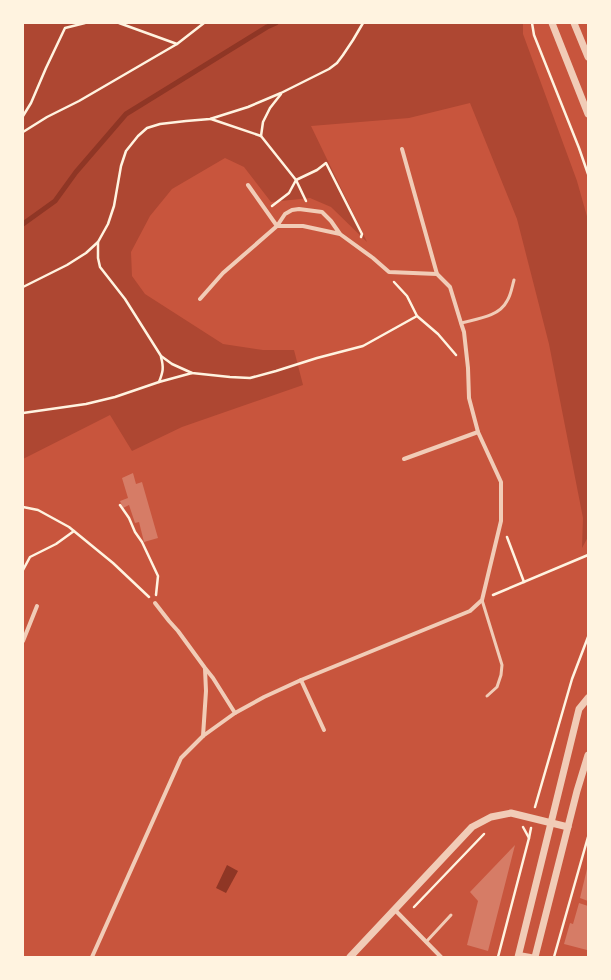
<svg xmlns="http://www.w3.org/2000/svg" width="611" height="980" font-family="'Titillium Web',sans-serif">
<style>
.green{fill:#ae4732}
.water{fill:#8f3625}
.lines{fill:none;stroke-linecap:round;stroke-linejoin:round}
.stream{stroke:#8f3625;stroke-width:5}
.building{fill:#d67c66}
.path{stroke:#fff3e0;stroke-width:2.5}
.service{stroke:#f1ccb7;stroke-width:3}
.minor{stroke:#f1ccb7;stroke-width:4}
.tertiary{stroke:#f1ccb7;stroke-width:7}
</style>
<rect width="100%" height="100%" fill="#c8553d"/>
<path class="green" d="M23 23H523V34L577 181 588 220V537L582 548 583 518 549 344 517 219 470 103 409 118 311 126 367 242 331 207 310 198 271 202 244 167 225 158 172 189 150 216 131 252 132 276 145 294 223 344 263 350H294L303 385 182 427 132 451 110 415 23 459Z"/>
<path class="water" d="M227 865 238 871 226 893 216 888Z"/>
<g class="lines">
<path class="stream" d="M23 224 55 201 76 172 126 114 267 27 276 23"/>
</g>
<g class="building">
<path d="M133 473 136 484 142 482 158 538 144 542 139 522 135 523 129 505 123 508 120 501 128 498 122 478Z"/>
<path d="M515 845 488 951 467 945 478 901 470 892Z"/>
<path d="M587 869H588V901L580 898Z"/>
<path d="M579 903 588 906V945L587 950 564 944 570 923 573 924Z"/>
</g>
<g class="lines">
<g class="path">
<path d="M119 23 177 44 204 23"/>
<path d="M532 23 534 35 579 148 588 174"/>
<path d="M281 94 270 108 263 122 261 136 296 180 306 201"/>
<path d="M23 116 31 103 46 68 65 28 85 23"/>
<path d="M211 119 261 136"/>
<path d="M23 132 47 117 79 101 177 44"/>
<path d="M272 206 289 193 296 180 317 170 326 163 362 234 361 237"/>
<path d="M98 242V258L100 267 125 299 161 356 172 364 192 373 230 377 250 378 276 371 317 358 363 346 417 316 438 334 456 355"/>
<path d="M394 282 407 296 417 316"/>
<path d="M23 287 67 265 86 253 98 242 108 224 114 206 121 166 126 151 138 136 147 128 160 124 186 121 210 119 248 107 281 93 329 69 337 63 343 55 353 40 363 23"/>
<path d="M159 382C163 372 164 368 161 357"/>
<path d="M23 413 86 404 115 397 159 382 192 373"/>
<path d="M120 505 129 518 135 532 142 542 158 576 156 595"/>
<path d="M23 507 38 510 69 527 113 563 149 597"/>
<path d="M507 537 524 582"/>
<path d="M23 570 30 557 56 544 74 531"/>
<path d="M493 595 588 555"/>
<path d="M535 807 572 679 588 637"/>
<path d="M523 827 529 838"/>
<path d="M414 907 484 834"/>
<path d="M498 957 529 838 531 828"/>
<path d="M554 957 588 837"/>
</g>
<g class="service">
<path d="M461 323C476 319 499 317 507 301 511 295 512 287 514 280"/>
<path d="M482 600 502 665 501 675 497 687 487 696"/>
<path d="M426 942 451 915"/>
</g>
<g class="minor">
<path d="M340 234 303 226H277L285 214 292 210 299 209 322 212 331 221 340 234 373 258 389 272 437 274"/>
<path d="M200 299 223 273 277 226 248 185"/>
<path d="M404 459 478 432"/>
<path d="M155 603 169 621 178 631 205 668 213 678 235 713"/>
<path d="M23 641 37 606"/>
<path d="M301 680 324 730"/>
<path d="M203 736 206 691 205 669"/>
<path d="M394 909 441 957"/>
<path d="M519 954 536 957"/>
<path d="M92 957 181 758 203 736 235 713 264 697 301 680 470 611 482 600 501 521V482L478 432 469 398 468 368 464 332 461 323 450 287 437 274 402 149"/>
</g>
<g class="tertiary">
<path d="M552 23 588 114"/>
<path d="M574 23 588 57"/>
<path d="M350 957 472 827 491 817 511 813 568 827"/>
<path d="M518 957 579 709 588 698"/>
<path d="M535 957 577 791 588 755"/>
</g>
</g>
<rect width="611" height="980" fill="none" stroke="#fff3e0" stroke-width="48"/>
</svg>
